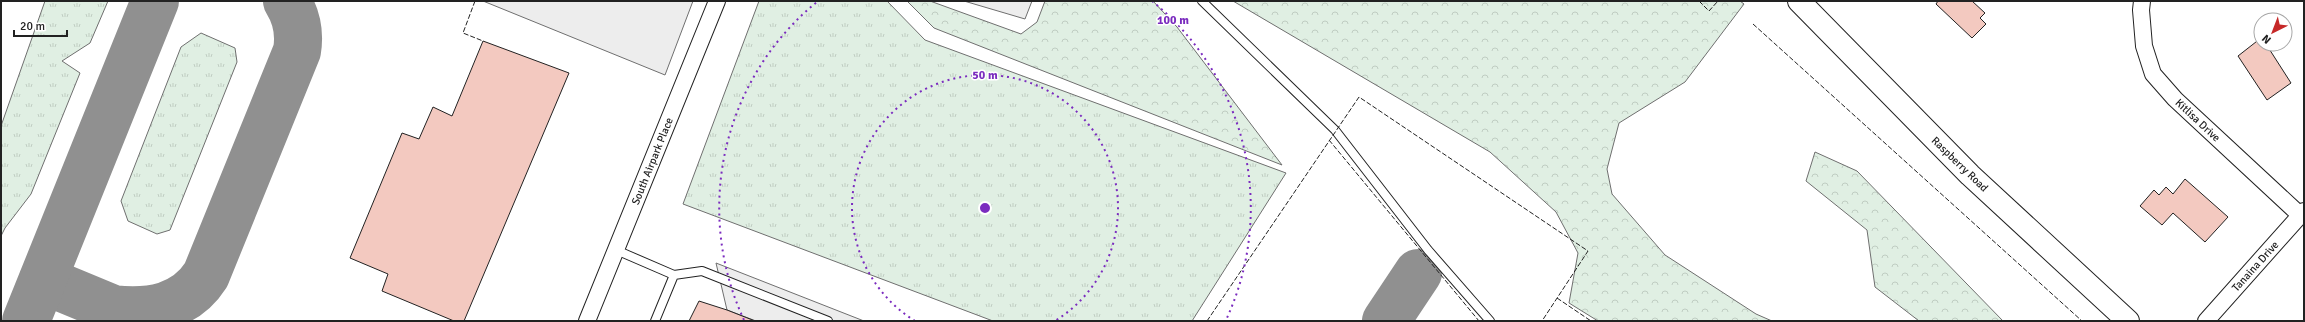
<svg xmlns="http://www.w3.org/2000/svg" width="2305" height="322" font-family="Signika,sans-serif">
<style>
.grass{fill:url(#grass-tufts);stroke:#6f6f6f}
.forest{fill:url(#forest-crowns);stroke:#6f6f6f}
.parking{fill:#ededed;stroke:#6f6f6f}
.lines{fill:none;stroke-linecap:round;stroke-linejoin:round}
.taxiway{stroke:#909090;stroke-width:48}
.building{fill:#f3c9c0;stroke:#222}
.lane-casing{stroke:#222;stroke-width:10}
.street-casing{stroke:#222;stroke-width:18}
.secondary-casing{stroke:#222;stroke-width:24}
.lane{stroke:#fff;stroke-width:8}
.street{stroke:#fff;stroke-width:16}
.secondary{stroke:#fff;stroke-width:22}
.fence{stroke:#222;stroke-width:1;stroke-dasharray:5 2;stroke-linecap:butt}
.ring{fill:none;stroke:#7b2cbf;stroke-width:2;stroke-dasharray:2 4}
.labels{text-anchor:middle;stroke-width:3;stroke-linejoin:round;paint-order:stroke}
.street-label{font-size:11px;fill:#222;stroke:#fff}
.centre{fill:#7b2cbf;stroke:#fff;stroke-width:2}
.ring-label{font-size:12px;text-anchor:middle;font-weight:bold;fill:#7b2cbf;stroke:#fff;stroke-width:3;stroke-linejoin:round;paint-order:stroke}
</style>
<defs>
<pattern id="grass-tufts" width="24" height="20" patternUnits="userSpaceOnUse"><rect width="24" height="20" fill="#e0efe3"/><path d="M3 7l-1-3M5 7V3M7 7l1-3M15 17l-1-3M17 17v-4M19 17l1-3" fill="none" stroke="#c0cdc2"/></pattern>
<pattern id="forest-crowns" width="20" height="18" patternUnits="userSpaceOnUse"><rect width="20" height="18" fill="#e0efe3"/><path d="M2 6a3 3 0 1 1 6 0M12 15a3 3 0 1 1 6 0" fill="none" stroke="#c0cdc2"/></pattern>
</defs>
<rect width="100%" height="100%" fill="#fff"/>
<g class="grass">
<path d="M45 1H108L90 43 62 61 80 73 31 194 5 228 1 236V126Z"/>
<path d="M759 1H887L925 40 1286 173 1192 321H993L683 204Z"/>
<path d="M201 33 235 48 237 62 170 230 157 234 128 221 121 201 181 47Z"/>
</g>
<g class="forest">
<path d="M907 1H930L1021 34 1037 22 1045 1H1153L1177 27 1282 165 934 28Z"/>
<path d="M1233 1H1740L1744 4 1685 82 1619 123 1607 169 1612 194 1665 255 1756 314 1772 321H1598L1569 303 1578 253 1556 212 1490 152Z"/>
<path d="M1815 152 1857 171 2003 321H1919L1875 287 1867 230 1806 181Z"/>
</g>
<g class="parking">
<path d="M483 1H693L665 75Z"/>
<path d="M964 1H1032L1025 19Z"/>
<path d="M716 263 864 321H756L727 310Z"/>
</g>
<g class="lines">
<g class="taxiway">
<path d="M43 280 113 309C149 313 185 308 206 275L297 51C300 33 297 17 287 1"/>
<path d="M26 321 155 1"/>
<path d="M1386 321 1418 273"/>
</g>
</g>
<g class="building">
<path d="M1938 1H1972L1985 13 1980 18 1986 24 1972 38 1936 4Z"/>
<path d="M2261 38V44H2266L2291 83 2267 100 2238 56Z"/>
<path d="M483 41 569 73 464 321H454L382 291 388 274 350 258 402 133 419 139 433 107 452 116Z"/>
<path d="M2185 179 2228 217 2205 242 2173 213 2162 225 2140 206 2154 190 2159 195 2166 187 2173 194Z"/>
<path d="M699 301 727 310 755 321H689Z"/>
</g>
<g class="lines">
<defs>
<g id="lane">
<path d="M1202 1 1335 130 1428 250 1490 321"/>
<path d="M616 250 674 275"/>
<path d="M655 321 674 275 702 271 828 321"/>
</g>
<g id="street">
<path d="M2142 1 2141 10 2144 46 2153 74 2175 99 2300 215"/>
<path d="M587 321 717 1"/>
<path d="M2206 321 2304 211"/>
</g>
<path id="secondary" d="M1799 1 1970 175 2128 321"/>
</defs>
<use href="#lane" class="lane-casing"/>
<use href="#street" class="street-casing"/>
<use href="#secondary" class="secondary-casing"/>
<use href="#lane" class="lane"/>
<use href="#street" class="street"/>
<use href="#secondary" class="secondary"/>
<g class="fence">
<path d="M475 1 463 33 483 41"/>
<path d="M1699 1 1709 11 1718 1"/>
<path d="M1753 24 2082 321"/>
<path d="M1329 140 1479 321"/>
<path d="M1557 298 1591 321"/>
<path d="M1207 321 1359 97 1588 251 1542 321"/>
</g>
</g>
<g class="ring">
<path d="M915 321A133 133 0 1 1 1055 321"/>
<path d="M744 320A266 266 0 0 1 818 1M1152 1A266 266 0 0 1 1226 320"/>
</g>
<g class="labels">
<g class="street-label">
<text transform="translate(2198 120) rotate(43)" y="4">Kitlisa Drive</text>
<text transform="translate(652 161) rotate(-68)" y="4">South Airpark Place</text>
<text transform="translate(1960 164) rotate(44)" y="4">Raspberry Road</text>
<text transform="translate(2255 266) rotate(-48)" y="4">Tanaina Drive</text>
</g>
</g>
<circle cx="985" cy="208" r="6" class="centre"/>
<g class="ring-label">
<text x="1173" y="24">100 m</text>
<text x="985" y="79">50 m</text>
</g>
<rect width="2305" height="322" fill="none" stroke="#222222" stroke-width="4"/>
<g transform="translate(2273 32) rotate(222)"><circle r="19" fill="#ffffff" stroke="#a7a7a7"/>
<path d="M0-3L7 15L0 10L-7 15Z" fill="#c62828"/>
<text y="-6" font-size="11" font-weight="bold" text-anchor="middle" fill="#222222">N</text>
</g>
<path d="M14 30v6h53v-6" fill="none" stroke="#222222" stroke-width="2"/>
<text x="20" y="30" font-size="12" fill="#222222" stroke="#ffffff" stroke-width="3" paint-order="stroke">20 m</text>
</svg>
